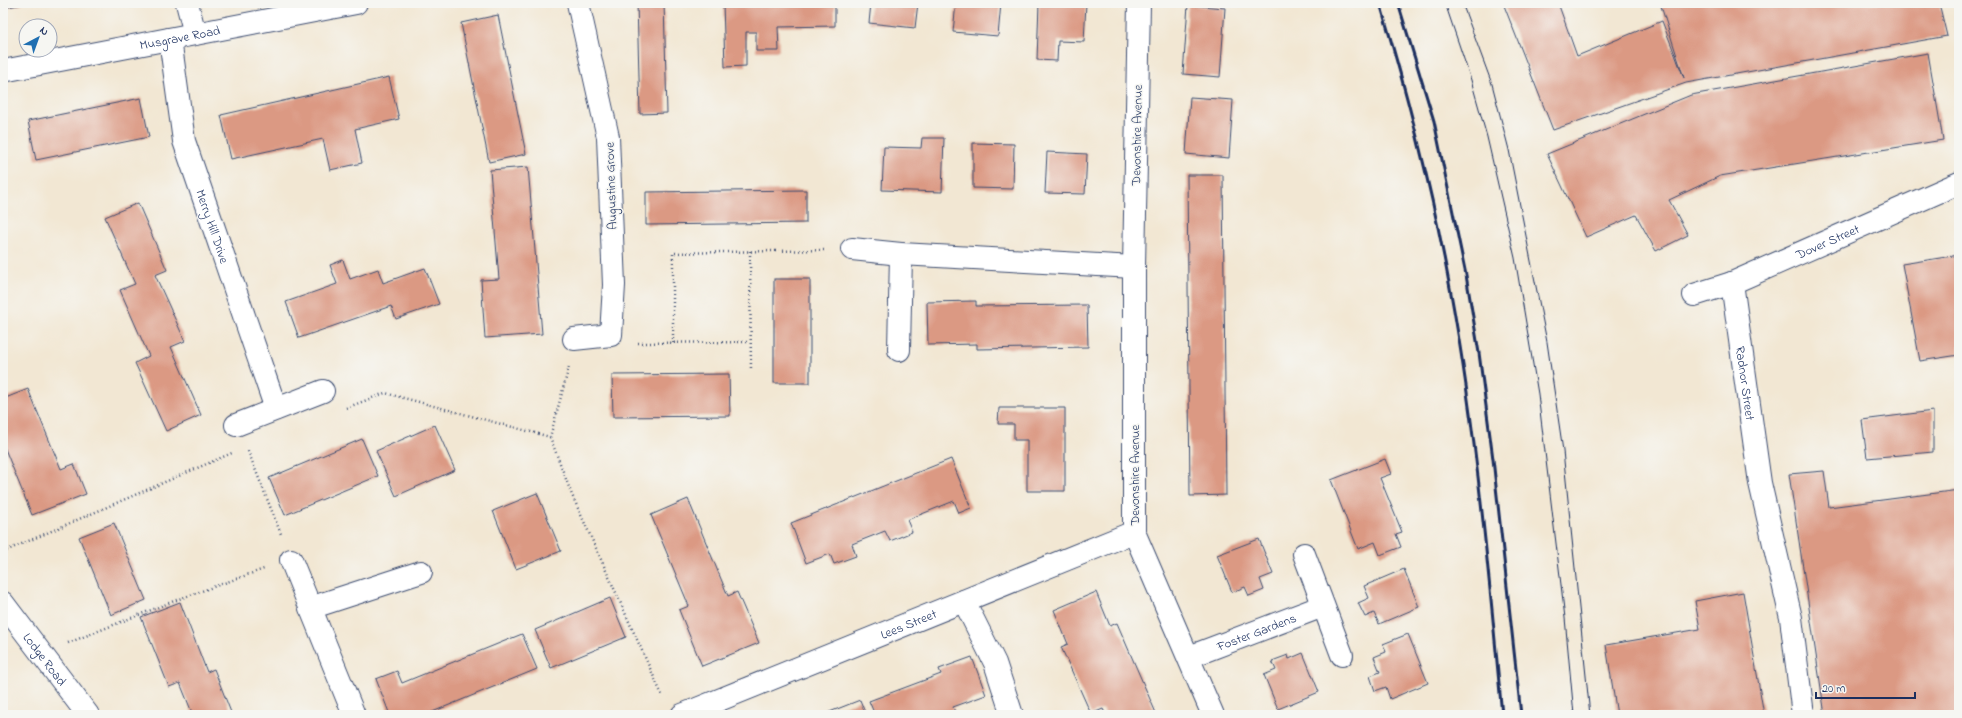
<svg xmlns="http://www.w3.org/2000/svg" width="1962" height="718" font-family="'Indie Flower',sans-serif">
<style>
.building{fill:#db9983}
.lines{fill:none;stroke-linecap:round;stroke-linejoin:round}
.minor-casing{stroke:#3b4b70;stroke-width:24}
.path{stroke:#3b4b70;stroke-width:2.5;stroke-dasharray:1 3;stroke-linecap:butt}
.minor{stroke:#fff;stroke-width:22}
.tram{stroke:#1b2f5e;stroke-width:1}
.rail{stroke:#1b2f5e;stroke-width:3}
.labels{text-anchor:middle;stroke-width:3;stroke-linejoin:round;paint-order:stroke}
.street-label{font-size:13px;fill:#1b2f5e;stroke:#f6f6f2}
</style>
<rect width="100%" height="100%" fill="#f6f6f2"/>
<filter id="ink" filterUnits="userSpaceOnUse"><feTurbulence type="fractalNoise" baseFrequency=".025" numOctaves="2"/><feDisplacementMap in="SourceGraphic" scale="8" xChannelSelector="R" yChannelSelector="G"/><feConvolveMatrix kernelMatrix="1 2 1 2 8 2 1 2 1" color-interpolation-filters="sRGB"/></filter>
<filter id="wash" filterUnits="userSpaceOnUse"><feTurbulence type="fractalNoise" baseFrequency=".012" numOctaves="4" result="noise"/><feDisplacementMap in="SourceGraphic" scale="16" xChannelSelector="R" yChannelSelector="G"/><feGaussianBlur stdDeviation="0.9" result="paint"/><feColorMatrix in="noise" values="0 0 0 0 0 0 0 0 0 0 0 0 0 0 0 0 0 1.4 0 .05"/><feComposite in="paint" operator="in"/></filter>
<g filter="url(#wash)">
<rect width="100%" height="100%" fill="#f2e7d3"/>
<g id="blocks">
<g class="building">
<path d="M3 3H23V4L3 8Z"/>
<path d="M637 3H664L667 113 640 114Z"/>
<path d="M723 3H835V26L778 27 779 51H756V32H746V66L725 67Z"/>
<path d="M871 3H918L915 28 869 23Z"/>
<path d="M956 3H1001L998 36 953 32Z"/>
<path d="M1039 3H1086L1084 42 1058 41 1057 61 1037 60Z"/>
<path d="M1503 3H1558L1577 56 1662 21 1684 78 1660 3H1939L1947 36 1686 83 1553 130Z"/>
<path d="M1188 5 1225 8 1220 77 1183 74Z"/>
<path d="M498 15 526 154 489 162 461 23Z"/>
<path d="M1928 53 1943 140 1720 176 1669 200 1688 235 1656 251 1636 215 1586 237 1547 154 1691 95Z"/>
<path d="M389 77 399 119 355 129 362 163 330 170 323 139 231 159 221 115Z"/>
<path d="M1190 97 1233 100 1229 158 1186 154Z"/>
<path d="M141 98 149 137 36 160 28 121Z"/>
<path d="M922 138H944L942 192 882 190 884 147 921 148Z"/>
<path d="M973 143 1014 144 1013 189 973 188Z"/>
<path d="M1047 152 1087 154 1085 194 1045 193Z"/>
<path d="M528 167 542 334 485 338 481 280 499 279 490 170Z"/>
<path d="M1187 175H1223L1226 495 1190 496Z"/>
<path d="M806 190V223L646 225V192Z"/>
<path d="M138 203 167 270 155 275 185 341 171 347 201 415 166 431 135 363 149 356 120 290 135 284 105 217Z"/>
<path d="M1959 255V355L1920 361 1902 264Z"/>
<path d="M343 260 350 279 378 269 383 283 425 268 439 304 396 319 391 306 299 338 286 302 337 284 330 265Z"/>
<rect x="774" y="279" width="36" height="104"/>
<path d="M976 301V306L1087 305 1088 347 977 349V344L928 345 927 302Z"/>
<path d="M729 374 730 416 613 417 612 375Z"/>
<path d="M28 389 61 469 74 464 86 494 32 515 3 444V399Z"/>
<path d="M999 408H1065V491H1027V440H1014V424H998Z"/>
<path d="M1933 411V452L1867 458 1862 420Z"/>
<path d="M435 425 455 470 396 496 376 451Z"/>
<path d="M362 439 378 476 285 515 269 478Z"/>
<path d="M951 459 971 508 959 513 954 501 907 520 912 532 890 541 885 531 852 544 856 556 834 564 830 554 806 563 791 523Z"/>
<path d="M1385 459 1391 474 1380 478 1402 532 1396 534 1401 547 1380 555 1375 542 1358 549 1331 480Z"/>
<path d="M1824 471 1829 507 1959 490V715H1825L1789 474Z"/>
<path d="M537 493 561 551 516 569 493 511Z"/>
<path d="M688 499 728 596 737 592 759 643 702 666 679 610 689 606 651 515Z"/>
<path d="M114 523 146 600 111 615 79 537Z"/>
<path d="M1259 539 1273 574 1260 579 1264 590 1249 596 1245 587 1232 592 1217 555Z"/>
<path d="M1404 569 1419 607 1379 624 1374 613 1365 617 1358 603 1369 598 1364 586Z"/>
<path d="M1096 592 1110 626 1117 623 1156 713 1151 715H1106L1103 709 1091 714 1061 647 1068 644 1054 610Z"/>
<path d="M1743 592 1764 715H1617L1606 645 1700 629 1695 601Z"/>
<path d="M610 598 626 637 551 668 535 630Z"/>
<path d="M180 602 207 672 214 669 232 715H193L180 683 169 687 141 617Z"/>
<path d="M522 634 537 669 425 715H390L376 679 397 671 402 683Z"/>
<path d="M1408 634 1428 683 1390 699 1386 687 1375 691 1370 676 1380 672 1374 657 1386 652 1383 644Z"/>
<path d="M1303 653 1319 692 1278 709 1264 675 1276 670 1272 661 1288 655 1289 659Z"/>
<path d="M972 657 986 695 953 707 956 715H875L869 701 941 674 939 669Z"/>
<path d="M860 700 866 715H828L827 713Z"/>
</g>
</g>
</g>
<g filter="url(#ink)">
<use href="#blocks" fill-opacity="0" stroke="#3b4b70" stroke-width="1"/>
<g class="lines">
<defs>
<g id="minor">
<path d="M187 3 195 34"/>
<path d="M1139 3 1134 267V532L1213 715"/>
<path id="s1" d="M170 39 184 141 276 409"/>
<path id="s2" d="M3 71 356 3"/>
<path d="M852 249 901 254 1134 267"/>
<path id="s3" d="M1732 283 1760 483 1791 618 1803 715"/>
<path id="s4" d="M1694 295 1732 283 1959 183"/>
<path d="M574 339 611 335 614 285 608 137 578 3"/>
<path d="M899 350 901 254"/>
<path d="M236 425 323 391"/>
<path d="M1304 554 1342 655"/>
<path d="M291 560 354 715"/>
<path d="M964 601 995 663 1012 715"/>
<path id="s5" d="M3 603 88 715"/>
<path d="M310 608 421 572"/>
<path id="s6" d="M1189 657 1323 606"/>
<path id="s7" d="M682 715 1134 532"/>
</g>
</defs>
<use href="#minor" class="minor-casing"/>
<g class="path">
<path d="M750 251 751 373"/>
<path d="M638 343 750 342"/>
<path d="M673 343V253L824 250"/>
<path d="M346 408 385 393 550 437 569 367"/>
<path d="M550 437 572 495 662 695"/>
<path d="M248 451 281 534"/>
<path d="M3 552 232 453"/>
<path d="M68 643 179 599 264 569"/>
</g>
<use href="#minor" class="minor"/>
<g class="tram">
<path d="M1445 3 1471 80 1487 137 1515 258 1538 394 1565 618 1574 715"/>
<path d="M1462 3 1492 84 1509 150 1547 342 1563 451 1590 715"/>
</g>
<g class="rail">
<path d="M1380 3C1406 90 1429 178 1446 267 1475 415 1488 566 1502 715"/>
<path d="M1398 3 1434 121 1466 275 1479 353 1493 459 1521 715"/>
</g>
</g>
</g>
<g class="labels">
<g class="street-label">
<text dy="5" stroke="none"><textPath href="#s2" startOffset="180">Musgrave Road</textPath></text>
<text transform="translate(1136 135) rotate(-89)" y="5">Devonshire Avenue</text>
<text transform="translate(610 186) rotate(-92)" y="5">Augustine Grove</text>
<text dy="5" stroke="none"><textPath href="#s1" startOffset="193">Merry Hill Drive</textPath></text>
<text dy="5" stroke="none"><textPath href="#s4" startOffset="144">Dover Street</textPath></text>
<text dy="5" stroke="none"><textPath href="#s3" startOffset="101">Radnor Street</textPath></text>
<text transform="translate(1134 475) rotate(-90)" y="5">Devonshire Avenue</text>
<text dy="5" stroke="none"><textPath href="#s7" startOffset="244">Lees Street</textPath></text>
<text dy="5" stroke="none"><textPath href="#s6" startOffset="72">Foster Gardens</textPath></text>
<text dy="5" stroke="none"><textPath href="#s5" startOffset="70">Lodge Road</textPath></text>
</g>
</g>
<rect width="1962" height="718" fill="none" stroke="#f6f6f2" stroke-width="16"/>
<g transform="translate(38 38) rotate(41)"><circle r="19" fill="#f6f6f2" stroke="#9ea6b7"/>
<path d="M0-3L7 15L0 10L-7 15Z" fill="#1f6fb2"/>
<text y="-6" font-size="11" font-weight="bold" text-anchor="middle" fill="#1b2f5e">N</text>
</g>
<path d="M1816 692v6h99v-6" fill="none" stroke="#1b2f5e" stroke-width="2"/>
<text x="1822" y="692" font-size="12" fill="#1b2f5e" stroke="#f6f6f2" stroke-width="3" paint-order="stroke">20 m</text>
</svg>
